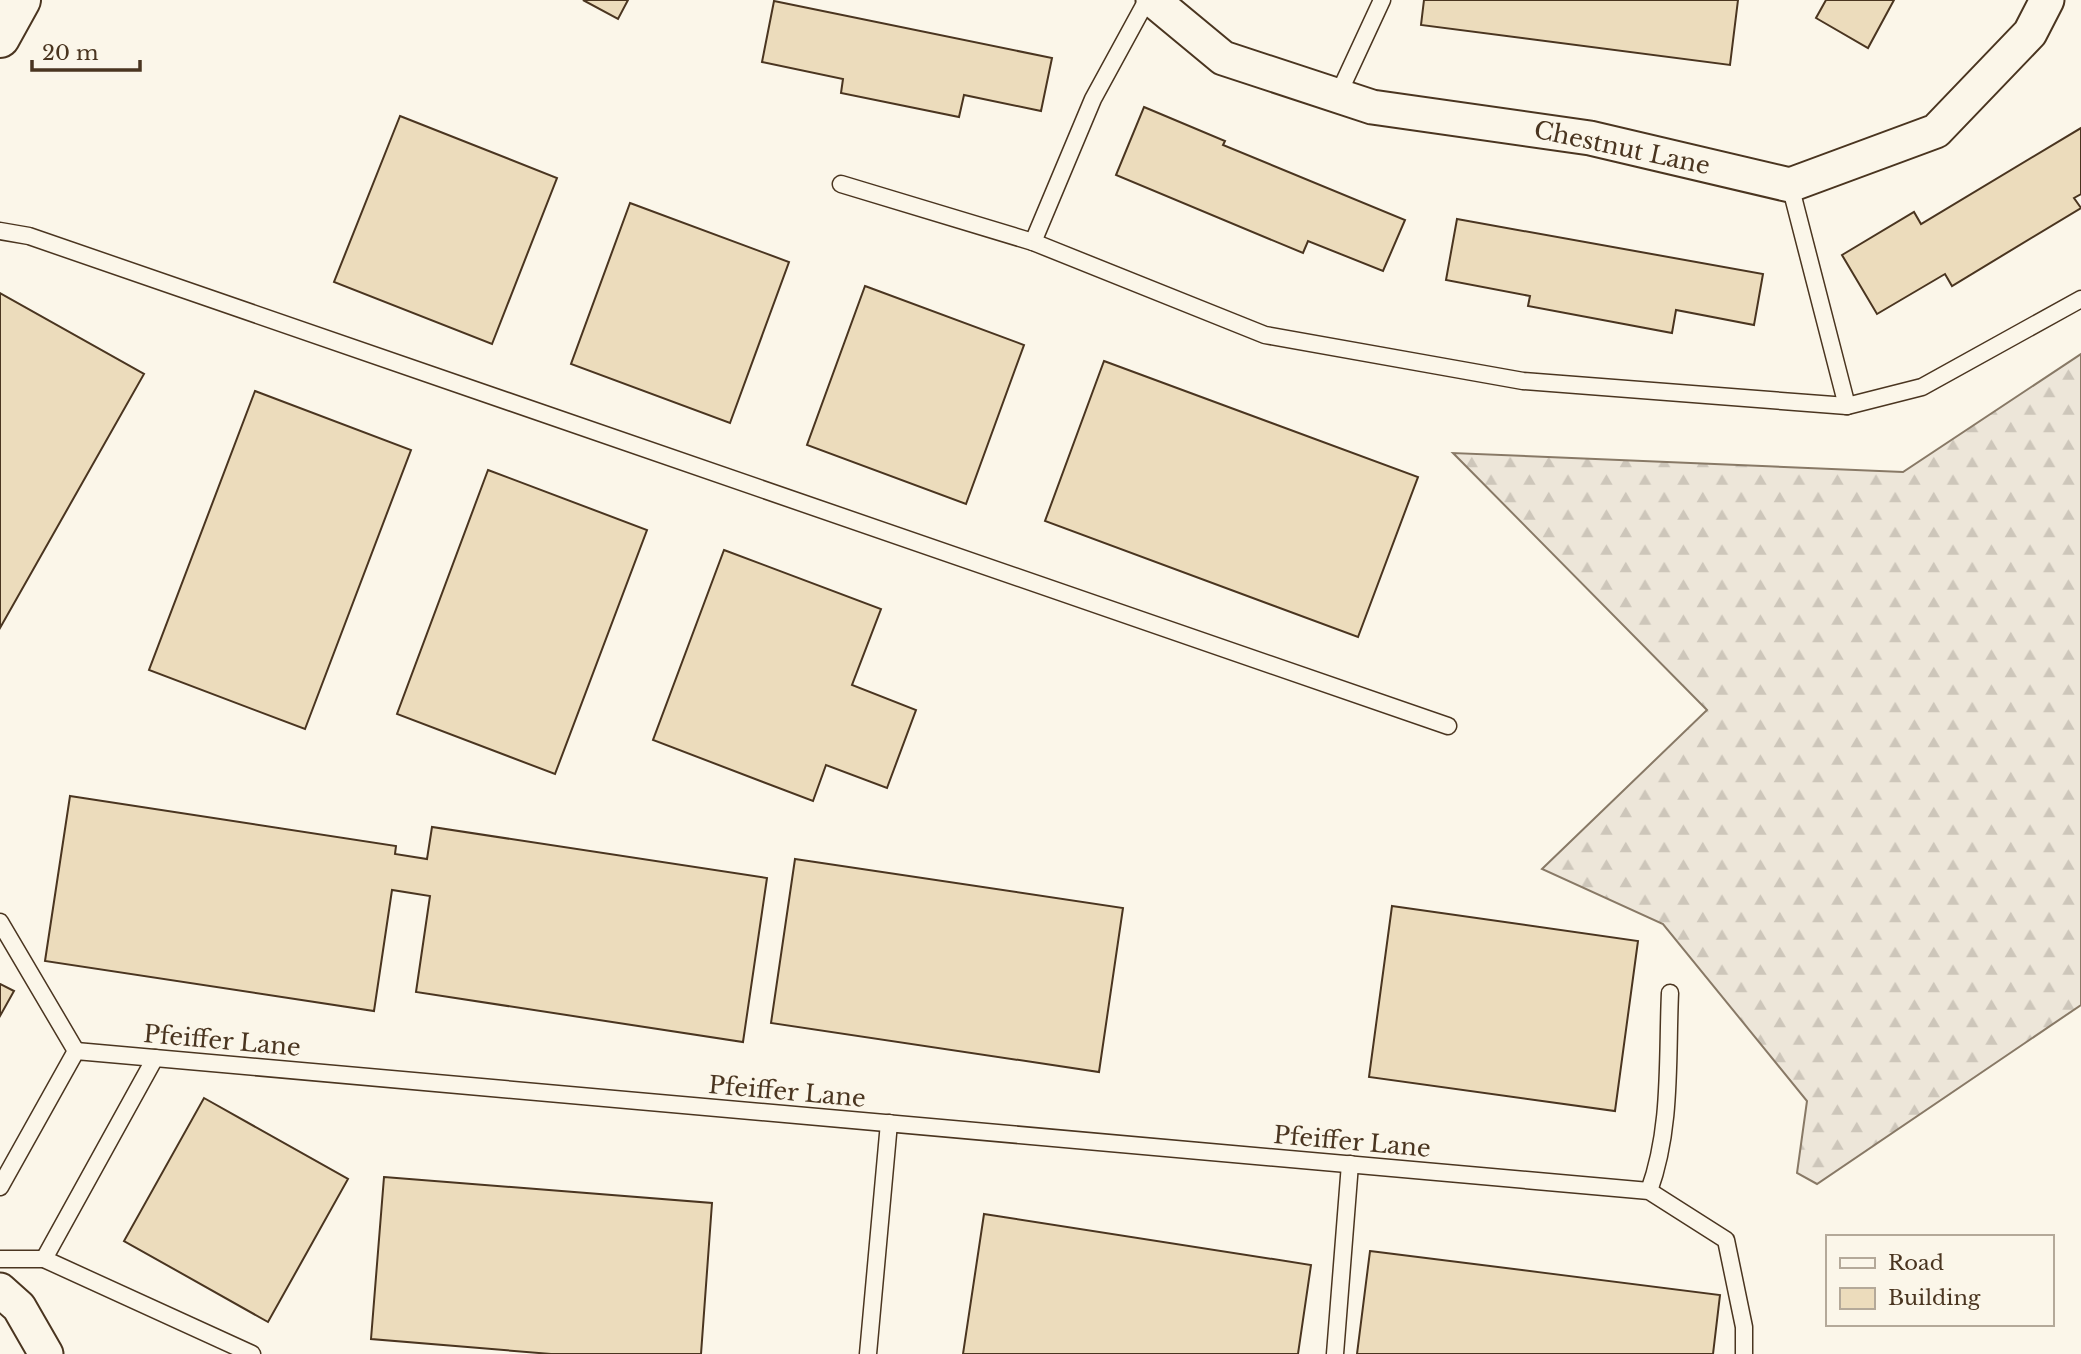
<svg xmlns="http://www.w3.org/2000/svg" width="2081" height="1354" font-family="'Libre Baskerville',serif">
<style>
.forest{fill:url(#forest-firs);stroke:#887966;stroke-width:2}
.building{fill:#ecdcbc;stroke:#4a3520;stroke-width:2}
.lines{fill:none;stroke-linecap:round;stroke-linejoin:round}
.lane-casing{stroke:#4a3520;stroke-width:19}
.street-casing{stroke:#4a3520;stroke-width:37}
.primary-casing{stroke:#4a3520;stroke-width:42}
.lane{stroke:#fbf6e9;stroke-width:16}
.street{stroke:#fbf6e9;stroke-width:33}
.primary{stroke:#fbf6e9;stroke-width:38}
.labels{text-anchor:middle;stroke-width:5;stroke-linejoin:round;paint-order:stroke}
.street-label{font-size:24px;fill:#4a3520;stroke:#fbf6e9}
</style>
<defs>
<pattern id="forest-firs" width="22" height="20" patternUnits="userSpaceOnUse" patternTransform="scale(1.75)"><rect width="22" height="20" fill="#ede6d9"/><path d="M5 1l3.5 6h-7zM16 11l3.5 6h-7z" fill="#cdc6ba"/></pattern>
</defs>
<rect width="100%" height="100%" fill="#fbf6e9"/>
<path class="forest" d="M2081 354V1005L1817 1184 1797 1173 1807 1101 1663 924 1542 869 1707 710 1453 453 1903 472Z"/>
<g class="building">
<path d="M583 0H628L618 19Z"/>
<path d="M1424 0H1738L1730 65 1421 25Z"/>
<path d="M1826 0H1894L1868 48 1816 18Z"/>
<path d="M774 1 1052 58 1041 111 964 95 959 117 841 93 843 79 762 62Z"/>
<path d="M1144 107 1225 141 1223 145 1405 220 1383 271 1308 241 1303 253 1116 175Z"/>
<path d="M400 116 557 178 492 344 334 282Z"/>
<path d="M2081 128V194L2074 198 2081 208 1952 286 1945 274 1877 314 1842 255 1914 212 1921 224Z"/>
<path d="M630 203 789 262 730 423 571 364Z"/>
<path d="M1457 219 1763 274 1754 325 1676 310 1672 333 1528 306 1530 296 1446 280Z"/>
<path d="M865 286 1024 345 966 504 807 445Z"/>
<path d="M0 293 144 374 0 628Z"/>
<path d="M1104 361 1418 477 1358 637 1045 521Z"/>
<path d="M255 391 411 450 305 729 149 670Z"/>
<path d="M488 470 647 530 555 774 397 714Z"/>
<path d="M724 550 881 609 852 685 916 710 887 788 826 765 813 801 653 740Z"/>
<path d="M70 796 396 846 395 854 427 859 432 827 767 878 743 1042 416 992 430 896 392 890 374 1011 45 961Z"/>
<path d="M795 859 1123 908 1099 1072 771 1023Z"/>
<path d="M1392 906 1638 941 1615 1111 1369 1077Z"/>
<path d="M0 984 14 991 0 1016Z"/>
<path d="M204 1098 348 1179 268 1322 124 1241Z"/>
<path d="M384 1177 712 1203 701 1354H551L371 1339Z"/>
<path d="M984 1214 1311 1265 1298 1354H963Z"/>
<path d="M1370 1251 1720 1295 1713 1354H1357Z"/>
</g>
<g class="lines">
<defs>
<g id="lane">
<path d="M1338 95 1382 0"/>
<path d="M841 184 1033 242 1265 335 1523 381 1847 406 1922 387 2081 299"/>
<path d="M1790 185 1847 406"/>
<path d="M0 231 29 236 1448 726"/>
<path d="M1033 242 1093 99 1147 0"/>
<path d="M0 922 76 1051"/>
<path d="M0 1187 76 1051 1649 1191 1726 1240 1744 1327V1354"/>
<path d="M1649 1191C1672 1128 1667 1059 1670 993"/>
<path d="M0 1259H44L252 1354"/>
<path d="M44 1259 155 1058"/>
<path d="M868 1354 889 1123"/>
<path d="M1335 1354 1350 1164"/>
</g>
<g id="street">
<path d="M1153 0 1223 58 1372 107 1590 138 1790 185 1936 131 2030 33 2047 0"/>
<path d="M0 1290 19 1307 46 1354"/>
</g>
<path id="primary" d="M0 38 21 0"/>
</defs>
<use href="#lane" class="lane-casing"/>
<use href="#street" class="street-casing"/>
<use href="#primary" class="primary-casing"/>
<use href="#lane" class="lane"/>
<use href="#street" class="street"/>
<use href="#primary" class="primary"/>
</g>
<g class="labels">
<g class="street-label">
<text transform="translate(1622 148) rotate(12)" y="8">Chestnut Lane</text>
<text transform="translate(222 1041) rotate(5)" y="8">Pfeiffer Lane</text>
<text transform="translate(787 1092) rotate(5)" y="8">Pfeiffer Lane</text>
<text transform="translate(1352 1142) rotate(5)" y="8">Pfeiffer Lane</text>
</g>
</g>
<rect x="1826" y="1235" width="228" height="91" fill="#fbf6e9" stroke="#b4a999" stroke-width="2"/>
<rect x="1840" y="1258" width="35" height="10" fill="#fbf6e9" stroke="#b4a999" stroke-width="2"/>
<text x="1888" y="1270" font-size="21" fill="#4a3520">Road</text>
<rect x="1840" y="1288" width="35" height="21" fill="#ecdcbc" stroke="#b4a999" stroke-width="2"/>
<text x="1888" y="1305" font-size="21" fill="#4a3520">Building</text>
<path d="M32 60v10h108v-10" fill="none" stroke="#4a3520" stroke-width="3.5"/>
<text x="42" y="60" font-size="21" fill="#4a3520" stroke="#fbf6e9" stroke-width="5" paint-order="stroke">20 m</text>
</svg>
